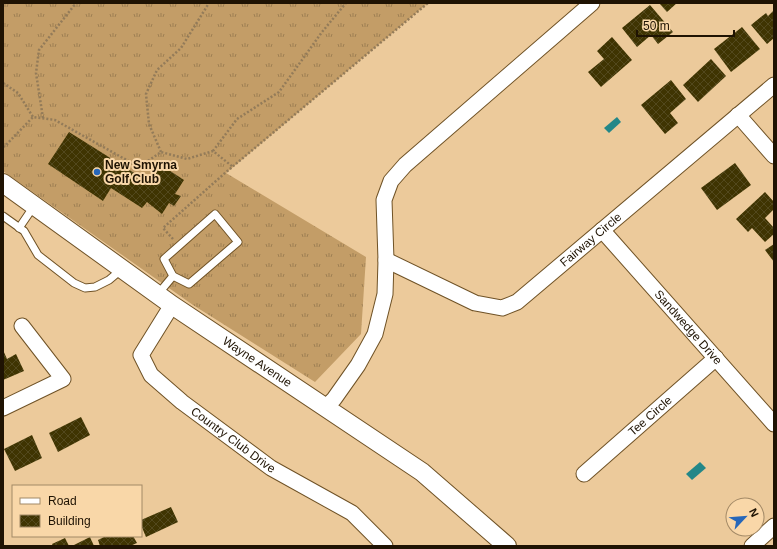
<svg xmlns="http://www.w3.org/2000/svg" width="777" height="549" font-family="Helvetica,sans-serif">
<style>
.grass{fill:url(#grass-tufts)}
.water{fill:#238788}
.building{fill:url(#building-cross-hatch)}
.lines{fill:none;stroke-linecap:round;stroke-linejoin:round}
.service-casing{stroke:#6f5226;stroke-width:9}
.minor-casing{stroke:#6f5226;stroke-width:17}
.tertiary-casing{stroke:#6f5226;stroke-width:20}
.path{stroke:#937b59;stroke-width:2.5;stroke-dasharray:2 2;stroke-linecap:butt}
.service{stroke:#fff;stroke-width:7}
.minor{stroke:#fff;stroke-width:15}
.tertiary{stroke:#fff;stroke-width:18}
.poi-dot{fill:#2767b9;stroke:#f9d7a8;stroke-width:1.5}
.labels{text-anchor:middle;stroke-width:4;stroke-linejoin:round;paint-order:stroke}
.poi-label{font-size:12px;font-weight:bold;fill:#1f1303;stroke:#f9d7a8;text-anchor:start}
.street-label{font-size:12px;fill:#1f1303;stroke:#f9d7a8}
</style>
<defs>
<pattern id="grass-tufts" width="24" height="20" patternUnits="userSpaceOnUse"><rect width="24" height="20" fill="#c39d67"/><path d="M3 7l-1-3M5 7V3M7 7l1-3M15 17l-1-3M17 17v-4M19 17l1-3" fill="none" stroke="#9e7f53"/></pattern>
<pattern id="building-cross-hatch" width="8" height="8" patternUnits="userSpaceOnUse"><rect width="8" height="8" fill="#3f3402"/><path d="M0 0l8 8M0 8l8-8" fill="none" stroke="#52481d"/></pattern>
</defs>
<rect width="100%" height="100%" fill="#ecca9b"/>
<path class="grass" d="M3 3H428L226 173 366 257 361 334 315 382 193 305 3 171Z"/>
<g class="water">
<path d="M617 117 621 122 609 133 604 128Z"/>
<path d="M700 462 706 468 692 480 686 474Z"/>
</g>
<g class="building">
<path d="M659 3H677L667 12Z"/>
<path d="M650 5 673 32 658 44 651 35 637 47 622 28Z"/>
<path d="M774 10V38L767 44 751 25 766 13 768 16Z"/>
<path d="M742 27 760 49 731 72 714 49Z"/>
<path d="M612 37 632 60 601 87 588 72 604 59 597 51Z"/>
<path d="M711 59 726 76 698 102 683 85Z"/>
<path d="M671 80 686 99 670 113 678 123 665 134 641 105Z"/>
<path d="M69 132 147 181 158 163 184 180 175 194 181 196 174 206 169 203 162 214 147 202 142 208 111 188 103 201 48 164Z"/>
<path d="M735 163 751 185 717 210 701 188Z"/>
<path d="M765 192 774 202V209L765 218 774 228V234L765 242 752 228 748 232 736 219Z"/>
<path d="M774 244V262L765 250Z"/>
<path d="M3 350 7 359 16 354 24 371 3 380Z"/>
<path d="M81 417 90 435 58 452 49 433Z"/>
<path d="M32 435 42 458 15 471 4 449Z"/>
<path d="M171 507 178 522 146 537 141 525V520Z"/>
<path d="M106 536H133L137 543 130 546H100L98 540Z"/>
<path d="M90 537 94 546H72Z"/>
<path d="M65 538 69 546H53L52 544Z"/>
</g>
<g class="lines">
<defs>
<g id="service">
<path d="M215 214 238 242 189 284 173 276 164 259Z"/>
<path d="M3 216 24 231 38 255 74 283 85 288 95 287 109 280 122 269"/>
<path d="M19 228 34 206"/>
<path d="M158 294 173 276"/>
</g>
<g id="minor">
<path d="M738 115 774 156"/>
<path id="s1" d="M602 230 774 424"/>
<path id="s2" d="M386 260 475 303 502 308 517 302 774 85"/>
<path id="s3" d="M172 305 141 355 151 375 182 402 271 468 352 513 385 546"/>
<path d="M3 408 63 379 22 326"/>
<path d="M325 408 334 399 358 365 375 334 385 294 386 260 384 200 391 181 405 165 592 3"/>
<path id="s4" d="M584 474 716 358"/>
<path d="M752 546 774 526"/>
</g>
<g id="tertiary">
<path id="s5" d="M3 183 172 305 422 472 507 546"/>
</g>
</defs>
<use href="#service" class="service-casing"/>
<use href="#minor" class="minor-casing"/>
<use href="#tertiary" class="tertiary-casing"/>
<g class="path">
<path d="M3 83 18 93 33 117"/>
<path d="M43 118 36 73 39 50 76 3"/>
<path d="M3 147 5 146 33 117 55 120 139 167 161 152 187 159 213 151 233 167"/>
<path d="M213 151 237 119 279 92 322 32 346 3"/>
<path d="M161 152 149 124 146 94 157 70 181 48 209 3"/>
<path d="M173 239 163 228 225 173 428 3"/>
</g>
<use href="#service" class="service"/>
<use href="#minor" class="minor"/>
<use href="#tertiary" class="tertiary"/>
</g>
<circle class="poi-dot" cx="97" cy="172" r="4"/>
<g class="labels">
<g class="poi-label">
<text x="105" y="169">New Smyrna<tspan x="105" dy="14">Golf Club</tspan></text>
</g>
<g class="street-label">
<text dy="4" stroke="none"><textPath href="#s2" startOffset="239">Fairway Circle</textPath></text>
<text dy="4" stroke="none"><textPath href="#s1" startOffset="130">Sandwedge Drive</textPath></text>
<text dy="4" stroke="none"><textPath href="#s5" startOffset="311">Wayne Avenue</textPath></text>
<text dy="4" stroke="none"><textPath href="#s4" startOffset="88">Tee Circle</textPath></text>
<text dy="4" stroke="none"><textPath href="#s3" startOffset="186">Country Club Drive</textPath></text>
</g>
</g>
<rect width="777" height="549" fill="none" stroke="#1f1303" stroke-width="8"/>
<rect x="12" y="485" width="130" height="52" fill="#f9d7a8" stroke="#a28966"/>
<rect x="20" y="498" width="20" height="6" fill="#ffffff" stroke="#a28966"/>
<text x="48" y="505" font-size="12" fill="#1f1303">Road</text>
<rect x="20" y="515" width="20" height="12" fill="url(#building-cross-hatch)" stroke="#a28966"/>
<text x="48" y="525" font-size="12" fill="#1f1303">Building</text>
<g transform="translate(745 517) rotate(64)"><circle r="19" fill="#f9d7a8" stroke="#a28966"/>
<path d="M0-3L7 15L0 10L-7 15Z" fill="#2767b9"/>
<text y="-6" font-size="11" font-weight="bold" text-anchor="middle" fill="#1f1303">N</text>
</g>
<path d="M637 30v6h97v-6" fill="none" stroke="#1f1303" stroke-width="2"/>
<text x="643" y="30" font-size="12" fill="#1f1303" stroke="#f9d7a8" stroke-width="3" paint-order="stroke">50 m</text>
</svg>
